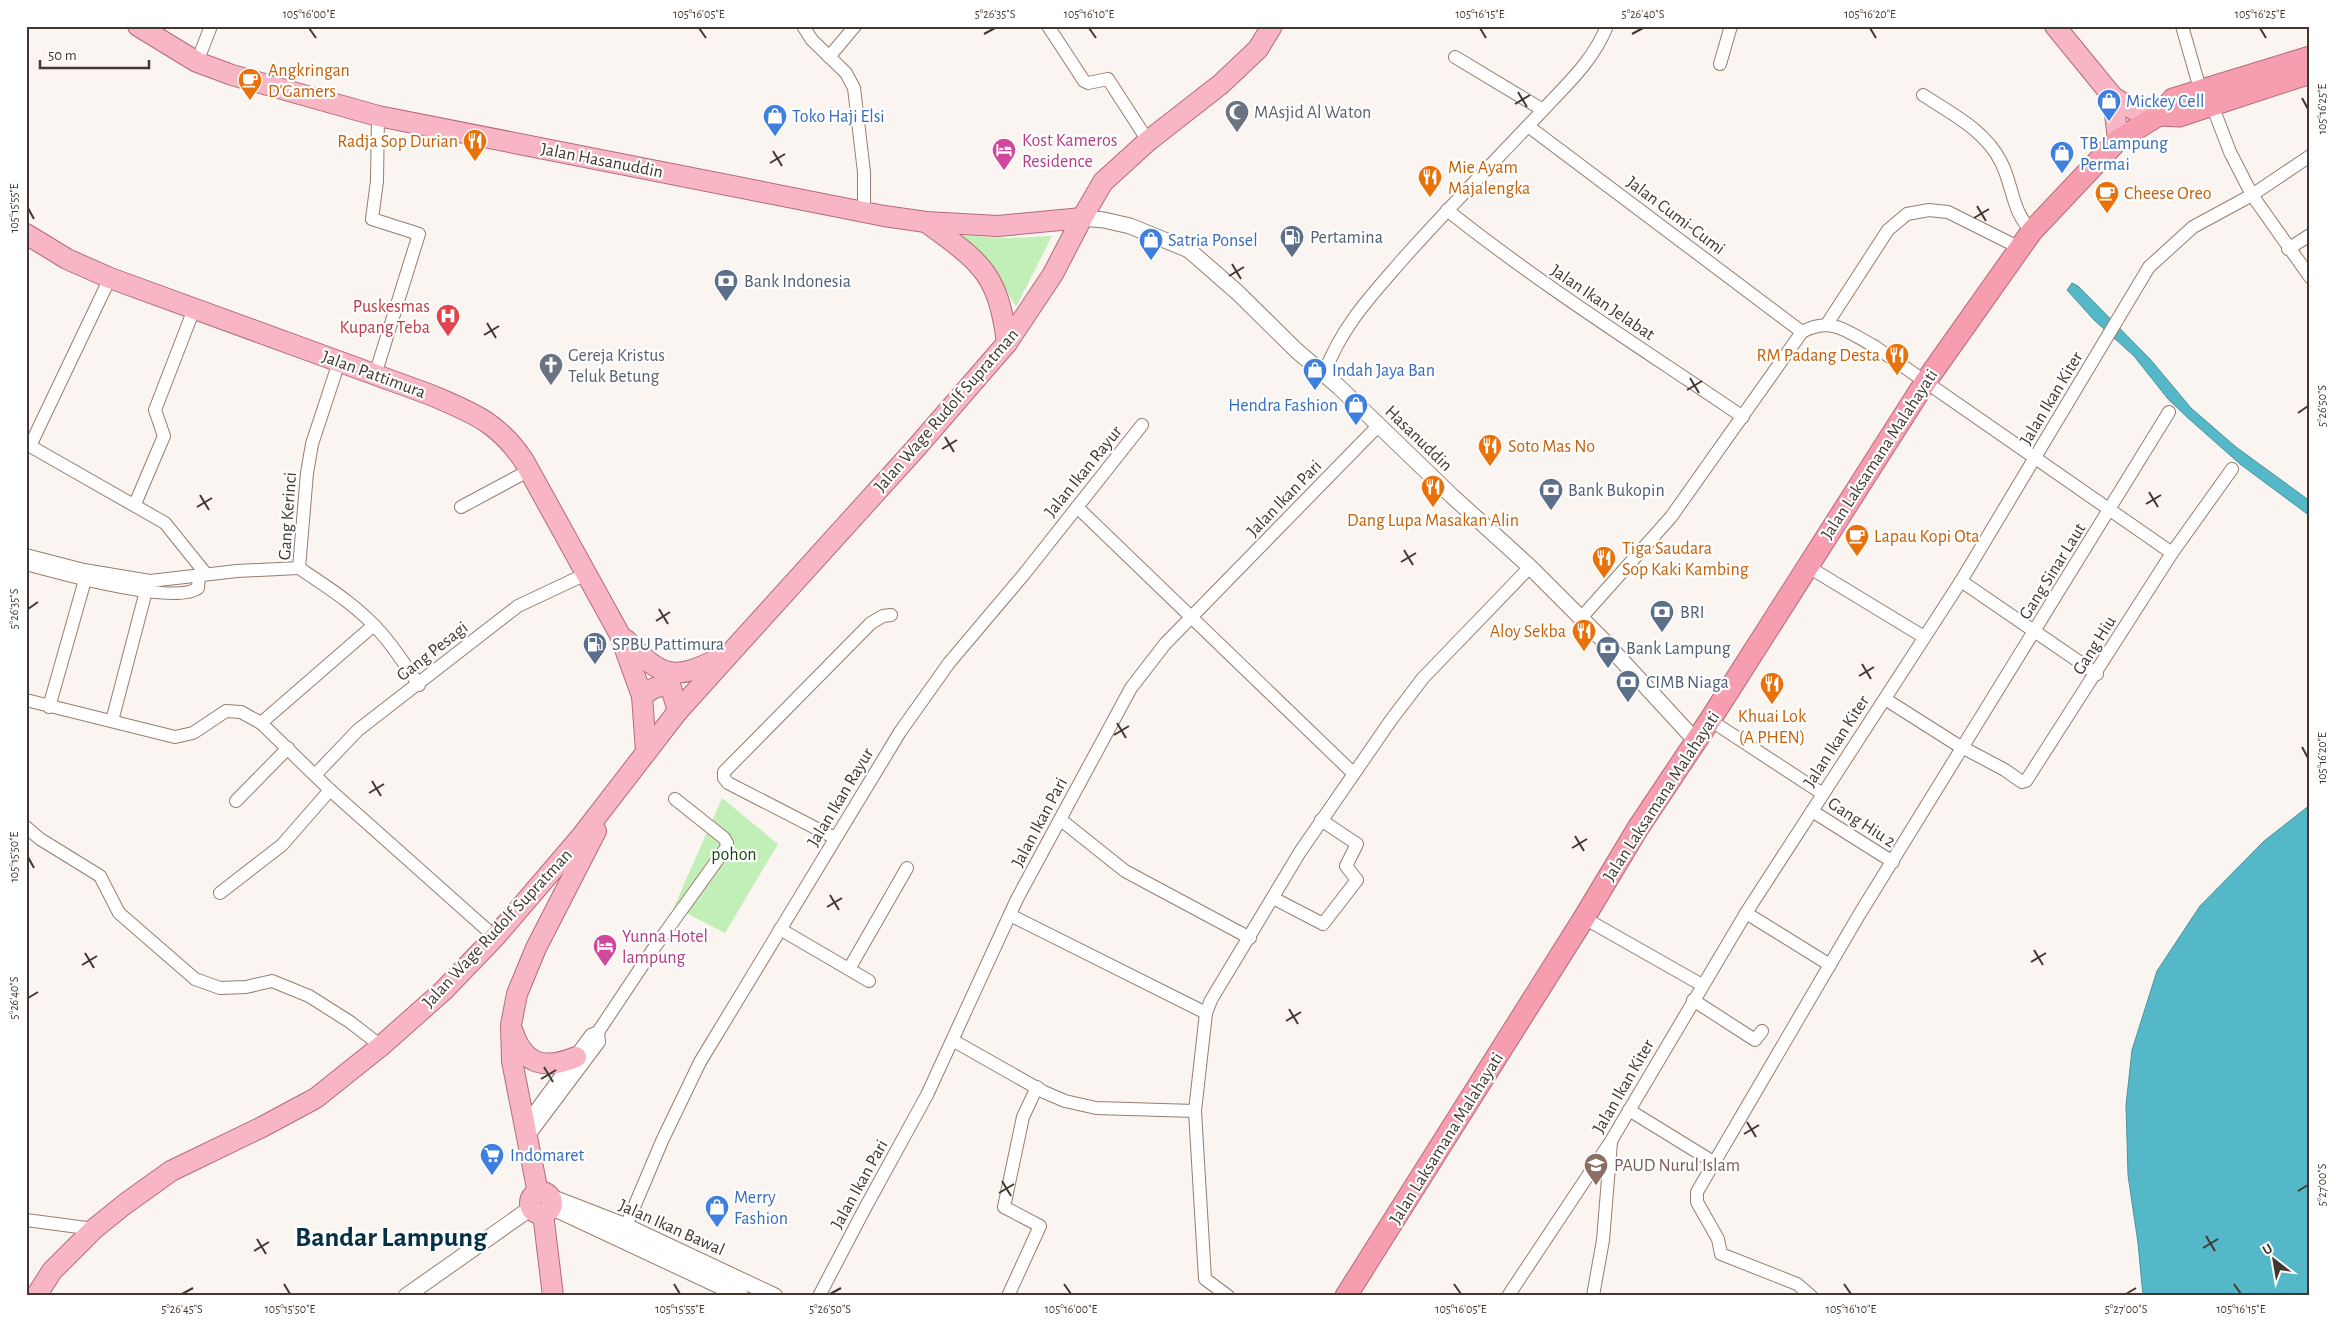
<svg xmlns="http://www.w3.org/2000/svg" width="2336" height="1322" font-family="'Alegreya Sans',sans-serif">
<style>
.green{fill:#c2eeb7}
.water{fill:#54b8c9;stroke:#4f929b}
.lines{fill:none;stroke-linecap:round;stroke-linejoin:round}
.minor-casing{stroke:#977e6e;stroke-width:14}
.tertiary-casing{stroke:#977e6e;stroke-width:17}
.primary-casing{stroke:#b56a77;stroke-width:22}
.trunk-casing{stroke:#b56a77;stroke-width:23}
.minor{stroke:#fff;stroke-width:12}
.tertiary{stroke:#fff;stroke-width:15}
.primary{stroke:#f8b6c4;stroke-width:20}
.trunk{stroke:#f69eb0;stroke-width:21}
.ticks{fill:none;stroke:#433831;stroke-width:2}
.labels{text-anchor:middle;stroke-width:4.5;stroke-linejoin:round;paint-order:stroke}
.food-label{font-size:18px;fill:#c56008;stroke:#fff;text-anchor:start}
.shop-label{font-size:18px;fill:#366cbe;stroke:#fff;text-anchor:start}
.worship-label{font-size:18px;fill:#5b616d;stroke:#fff;text-anchor:start}
.hotel-label{font-size:18px;fill:#b23c85;stroke:#fff;text-anchor:start}
.street-label{font-size:18px;fill:#433831;stroke:#fff}
.service-label{font-size:18px;fill:#4e5e75;stroke:#fff;text-anchor:start}
.health-label{font-size:18px;fill:#be3a42;stroke:#fff;text-anchor:end}
.park-label{font-size:18px;fill:#1c490f;stroke:#fff}
.education-label{font-size:18px;fill:#785e54;stroke:#fff;text-anchor:start}
.town-label{font-size:28px;font-weight:bold;fill:#063046;stroke:#fff}
.neatline{fill:none;stroke:#433831;stroke-width:2}
.ticks-label{font-size:12px;text-anchor:middle;fill:#433831}
</style>
<rect width="100%" height="100%" fill="#fbf5f2"/>
<g class="green">
<path d="M954 235 1008 238 1052 236 1016 307 991 263Z"/>
<path d="M722 798 778 844 725 933 674 907Z"/>
</g>
<g class="water">
<path d="M2072 283 2078 286 2150 359 2191 408 2236 447 2310 501V516L2240 464 2188 418 2168 399 2134 356 2094 320 2067 290Z"/>
<path d="M2310 805V1296H2143L2138 1243 2128 1175 2126 1105 2132 1050 2157 971 2200 906 2264 841Z"/>
</g>
<g class="lines">
<defs>
<g id="minor">
<path d="M803 26 812 40 846 73 854 88 864 172V212"/>
<path d="M1048 26 1084 81 1088 83 1108 79 1148 141"/>
<path d="M2182 26 2200 89"/>
<path d="M829 57 855 26"/>
<path d="M1455 57 1543 110"/>
<path d="M197 62 211 26"/>
<path d="M1720 64 1731 26"/>
<path d="M1923 95C1952 114 1985 130 2001 162 2013 185 2012 213 2032 231"/>
<path d="M2212 105 2230 152 2252 195 2310 277"/>
<path d="M1528 126 1802 332"/>
<path d="M1447 210C1541 285 1643 349 1743 417"/>
<path d="M2288 249 2310 235"/>
<path d="M110 278 30 446 165 523 206 574"/>
<path d="M1827 324 1888 230 1907 214 1929 210 1948 212 2020 248"/>
<path d="M1324 374C1342 326 1370 297 1403 259 1448 208 1496 160 1543 110 1568 83 1593 61 1607 26"/>
<path d="M375 375 419 234 372 219 377 181 378 116"/>
<path d="M135 504 164 436 155 410 194 309"/>
<path d="M461 507 530 470"/>
<path d="M1077 507 1353 773"/>
<path d="M26 555 84 570 150 581 237 571 299 568"/>
<path d="M26 564C56 572 175 606 198 588L199 574"/>
<path d="M1807 566 1924 637"/>
<path d="M299 568 307 473 312 444 339 362"/>
<path d="M299 568C329 588 359 607 382 634 396 650 407 668 419 685"/>
<path d="M1961 581 2097 674"/>
<path d="M1581 618 1671 517 1802 332C1833 316 1847 332 1874 346L2172 553"/>
<path d="M1885 699 1956 744 2005 770 2022 782 2026 781 2172 553 2232 469"/>
<path d="M26 700 175 737 193 733 226 711 241 712 261 723 330 790 495 937"/>
<path d="M49 707 85 580"/>
<path d="M1710 720 1823 794"/>
<path d="M112 721 146 591"/>
<path d="M261 723 374 625"/>
<path d="M315 775 358 730 518 606 586 574"/>
<path d="M236 801 288 748"/>
<path d="M1812 811 1893 862"/>
<path d="M1061 820 1125 871 1250 938"/>
<path d="M26 827 40 839 100 876 119 913 195 979 220 988 246 987 272 981 309 996 350 1022 381 1046"/>
<path d="M835 838 728 783 724 778V772L871 623 883 616 891 615"/>
<path d="M220 893 282 845 330 790"/>
<path d="M1273 898 1323 924 1357 880 1346 866 1357 844 1321 820"/>
<path d="M1746 913 1830 965"/>
<path d="M1010 915 1206 1013"/>
<path d="M1584 918 1702 985"/>
<path d="M780 929 869 981"/>
<path d="M849 969 907 868"/>
<path d="M1693 1000 1755 1040 1762 1031"/>
<path d="M954 1041 1044 1092 1065 1101 1096 1108 1195 1111"/>
<path d="M1629 1110 1715 1163"/>
<path d="M525 1125 591 1035 598 1032 654 948 726 848 727 843 724 838 675 799"/>
<path d="M527 1138 599 1042 598 1032"/>
<path d="M26 1220 94 1229"/>
<path d="M626 1226 662 1141 700 1062 900 732 949 663 1025 573 1142 425"/>
<path d="M819 1296 864 1210 927 1095 1017 899 1131 688 1165 644 1378 426"/>
<path d="M1008 1296 1040 1226 1004 1207 1023 1117 1037 1087"/>
<path d="M1228 1296 1205 1279 1195 1111 1206 1013 1211 1000 1300 852 1391 720 1423 678 1530 567"/>
<path d="M1508 1296 1611 1141 1746 913 1961 581 2149 267 2193 227 2252 195 2310 156"/>
<path d="M1593 1296 1603 1240 1611 1142"/>
<path d="M1811 1296 1797 1284 1721 1254 1718 1239 1697 1202V1192L1859 915 2169 412"/>
</g>
<g id="tertiary">
<path d="M1082 218 1104 220 1130 226 1189 250 1237 292 1297 351 1339 387 1452 496 1530 567 1603 640 1695 740"/>
<path d="M551 1197 626 1226 775 1296"/>
<path d="M551 1207 741 1296"/>
<path d="M406 1296 531 1208"/>
</g>
<g id="primary">
<path d="M138 26 197 62 232 75 378 116 884 216 926 222 998 226 1082 218"/>
<path d="M2055 26 2113 97 2149 119"/>
<path d="M2113 97 2118 140"/>
<path d="M926 222C981 263 998 272 1007 343"/>
<path d="M26 234 67 259 110 278 431 395C473 413 498 422 524 461L620 635 642 696 646 751"/>
<path d="M626 640C663 679 674 681 722 657"/>
<path d="M642 696C652 689 659 683 671 688L678 711"/>
<path d="M513 1032C524 1065 545 1070 576 1057"/>
<circle cx="541" cy="1203" r="11"/>
<path d="M538 1193 512 1061 511 1025 517 994 536 948 596 831"/>
<path d="M543 1213 553 1296"/>
<path d="M36 1296 52 1271 94 1229 125 1204 171 1171 262 1127 316 1098 381 1046 443 991 495 937 580 838 678 711 916 448 1007 343 1053 274 1082 218 1103 182 1148 141 1221 84 1258 49 1272 26"/>
</g>
<g id="trunk">
<path d="M2159 115 2179 116 2310 73"/>
<path d="M1346 1296 1584 918 1638 828 1710 720 1926 381 2032 231 2118 140 2159 115 2173 99 2310 57"/>
</g>
</defs>
<use href="#minor" class="minor-casing"/>
<use href="#tertiary" class="tertiary-casing"/>
<use href="#primary" class="primary-casing"/>
<use href="#trunk" class="trunk-casing"/>
<use href="#minor" class="minor"/>
<use href="#tertiary" class="tertiary"/>
<use href="#primary" class="primary"/>
<use href="#trunk" class="trunk"/>
</g>
<path class="ticks" d="M309 28 316 38M699 28 706 38M1089 28 1096 38M1480 28 1486 38M1870 28 1876 38M2260 28 2266 38M984 34 995 28M1632 34 1643 28M1518 92 1527 107M2302 98 2308 109M1515 104 1530 95M773 151 782 166M770 163 785 154M1977 206 1986 221M28 208 34 219M1974 218 1989 209M1232 264 1241 279M1229 276 1244 267M487 323 496 338M484 335 499 326M1690 378 1699 393M1687 390 1702 381M2298 413 2308 406M945 437 954 452M942 449 957 440M2149 492 2158 507M200 495 209 510M2146 504 2161 495M197 507 212 498M1404 550 1413 565M1401 562 1416 553M28 609 38 602M659 609 668 624M656 621 670 612M1862 664 1871 679M1859 676 1874 667M1117 723 1126 738M1114 735 1129 726M2302 747 2308 758M372 781 381 796M369 793 384 784M1575 836 1584 851M1572 848 1587 839M28 857 34 868M830 895 839 910M827 907 842 898M2034 950 2043 965M85 953 94 968M2031 962 2046 953M82 965 97 956M28 998 38 992M1289 1009 1298 1024M1286 1021 1301 1012M544 1067 553 1082M541 1079 556 1070M1747 1122 1756 1137M1744 1134 1759 1125M1002 1181 1011 1196M2298 1191 2308 1185M999 1193 1014 1184M2206 1236 2215 1251M257 1239 266 1254M2203 1248 2218 1239M254 1251 269 1242M284 1284 290 1294M674 1284 680 1294M1064 1284 1071 1294M1454 1284 1461 1294M1844 1284 1851 1294M2234 1284 2241 1294M182 1294 193 1288M830 1294 841 1288M2126 1294 2136 1288"/>
<defs>
<symbol id="cafe-pin" viewBox="-11 -11 22 30"><path d="M0 17L-7.5 6A9.5 9.5 0 1 1 7.5 6Z" fill="#e8710a" stroke="#fff"/><path d="M-5.5-4.5H6V0H3Q3 3.5 0 3.5H-2.5Q-5.5 3.5-5.5 0ZM3-3.2v2h1.7v-2ZM-6 4.5H4V6H-6Z" fill="#fff"/></symbol>
<symbol id="shop-pin" viewBox="-11 -11 22 30"><path d="M0 17L-7.5 6A9.5 9.5 0 1 1 7.5 6Z" fill="#3f7fe0" stroke="#fff"/><path d="M-5-2.5h2.3a2.7 3.5 0 0 1 5.4 0H5L5.5 6h-11ZM-1.5-2.5h3a1.5 2.3 0 0 0-3 0Z" fill="#fff"/></symbol>
<symbol id="mosque-pin" viewBox="-11 -11 22 30"><path d="M0 17L-7.5 6A9.5 9.5 0 1 1 7.5 6Z" fill="#6b7280" stroke="#fff"/><path d="M3.5-4.9A6 6 0 1 0 3.5 4.9A5 5 0 1 1 3.5-4.9Z" fill="#fff"/></symbol>
<symbol id="restaurant-pin" viewBox="-11 -11 22 30"><path d="M0 17L-7.5 6A9.5 9.5 0 1 1 7.5 6Z" fill="#e8710a" stroke="#fff"/><path d="M-5-6h1v4h1v-4h1v4h1v-4h1v5L-1.5 .5V6h-2V.5L-5-1ZM5-6V6H3V1.5H1.5Q1.5-4 5-6Z" fill="#fff"/></symbol>
<symbol id="hotel-pin" viewBox="-11 -11 22 30"><path d="M0 17L-7.5 6A9.5 9.5 0 1 1 7.5 6Z" fill="#d1479c" stroke="#fff"/><path d="M-6-4.5h1.5V1H6V5H4.5V3h-9V5H-6ZM-4 0a1.8 1.8 0 1 1 3.6 0ZM.5 0V-2.5h3Q6-2.5 6 0Z" fill="#fff"/></symbol>
<symbol id="fuel-pin" viewBox="-11 -11 22 30"><path d="M0 17L-7.5 6A9.5 9.5 0 1 1 7.5 6Z" fill="#5c6f8a" stroke="#fff"/><path d="M-5.5-6h7V0h2V4h1.3V-2.5L3-4.5l.8-.8L6-3V5H2.5V1h-1V6h-7ZM-4.2-4.7v3.2H.2V-4.7Z" fill="#fff"/></symbol>
<symbol id="bank-pin" viewBox="-11 -11 22 30"><path d="M0 17L-7.5 6A9.5 9.5 0 1 1 7.5 6Z" fill="#5c6f8a" stroke="#fff"/><path d="M-6-4H6V4H-6ZM0-2.3a2.3 2.3 0 1 0 0 4.6a2.3 2.3 0 1 0 0-4.6Z" fill="#fff"/></symbol>
<symbol id="hospital-pin" viewBox="-11 -11 22 30"><path d="M0 17L-7.5 6A9.5 9.5 0 1 1 7.5 6Z" fill="#e0444e" stroke="#fff"/><path d="M-5-5h3v3.5h4V-5h3V5h-3V1.5h-4V5h-3Z" fill="#fff"/></symbol>
<symbol id="church-pin" viewBox="-11 -11 22 30"><path d="M0 17L-7.5 6A9.5 9.5 0 1 1 7.5 6Z" fill="#6b7280" stroke="#fff"/><path d="M-1.2-6h2.4v3.5h3.3v2.4h-3.3V6h-2.4V-.1h-3.3v-2.4h3.3Z" fill="#fff"/></symbol>
<symbol id="supermarket-pin" viewBox="-11 -11 22 30"><path d="M0 17L-7.5 6A9.5 9.5 0 1 1 7.5 6Z" fill="#3f7fe0" stroke="#fff"/><path d="M-6-5.5h2.5l.6 2H6L4.5 2H-2.5L-4.4-4H-6ZM-1.5 3.2a1.3 1.3 0 1 0 .1 0ZM3 3.2a1.3 1.3 0 1 0 .1 0Z" fill="#fff"/></symbol>
<symbol id="school-pin" viewBox="-11 -11 22 30"><path d="M0 17L-7.5 6A9.5 9.5 0 1 1 7.5 6Z" fill="#8d6e63" stroke="#fff"/><path d="M0-5L7-2L0 1L-7-2ZM-4 1L0 2.5L4 1V4Q0 6-4 4Z" fill="#fff"/></symbol>
</defs>
<g fill-rule="evenodd">
<use href="#cafe-pin" x="236" y="66" width="28" height="38"/>
<use href="#shop-pin" x="2095" y="87" width="28" height="38"/>
<use href="#mosque-pin" x="1223" y="98" width="28" height="38"/>
<use href="#shop-pin" x="761" y="102" width="28" height="38"/>
<use href="#restaurant-pin" x="461" y="127" width="28" height="38"/>
<use href="#hotel-pin" x="990" y="136" width="28" height="38"/>
<use href="#shop-pin" x="2048" y="139" width="28" height="38"/>
<use href="#restaurant-pin" x="1416" y="163" width="28" height="38"/>
<use href="#cafe-pin" x="2093" y="179" width="28" height="38"/>
<use href="#fuel-pin" x="1278" y="223" width="28" height="38"/>
<use href="#shop-pin" x="1137" y="226" width="28" height="38"/>
<use href="#bank-pin" x="712" y="267" width="28" height="38"/>
<use href="#hospital-pin" x="434" y="302" width="28" height="38"/>
<use href="#restaurant-pin" x="1883" y="341" width="28" height="38"/>
<use href="#church-pin" x="537" y="351" width="28" height="38"/>
<use href="#shop-pin" x="1301" y="356" width="28" height="38"/>
<use href="#shop-pin" x="1342" y="391" width="28" height="38"/>
<use href="#restaurant-pin" x="1476" y="432" width="28" height="38"/>
<use href="#restaurant-pin" x="1419" y="473" width="28" height="38"/>
<use href="#bank-pin" x="1537" y="476" width="28" height="38"/>
<use href="#cafe-pin" x="1843" y="522" width="28" height="38"/>
<use href="#restaurant-pin" x="1590" y="544" width="28" height="38"/>
<use href="#bank-pin" x="1648" y="598" width="28" height="38"/>
<use href="#restaurant-pin" x="1570" y="617" width="28" height="38"/>
<use href="#fuel-pin" x="581" y="630" width="28" height="38"/>
<use href="#bank-pin" x="1594" y="634" width="28" height="38"/>
<use href="#bank-pin" x="1614" y="668" width="28" height="38"/>
<use href="#restaurant-pin" x="1758" y="670" width="28" height="38"/>
<use href="#hotel-pin" x="591" y="932" width="28" height="38"/>
<use href="#supermarket-pin" x="478" y="1141" width="28" height="38"/>
<use href="#school-pin" x="1582" y="1151" width="28" height="38"/>
<use href="#shop-pin" x="703" y="1193" width="28" height="38"/>
</g>
<g class="labels">
<g class="food-label">
<text x="268" y="76">Angkringan<tspan x="268" dy="21">D'Gamers</tspan></text>
<text x="458" y="147" text-anchor="end">Radja Sop Durian</text>
<text x="1448" y="173">Mie Ayam<tspan x="1448" dy="21">Majalengka</tspan></text>
<text x="2124" y="199">Cheese Oreo</text>
<text x="1880" y="361" text-anchor="end">RM Padang Desta</text>
<text x="1508" y="452">Soto Mas No</text>
<text x="1433" y="526" text-anchor="middle">Dang Lupa Masakan Alin</text>
<text x="1874" y="542">Lapau Kopi Ota</text>
<text x="1622" y="554">Tiga Saudara<tspan x="1622" dy="21">Sop Kaki Kambing</tspan></text>
<text x="1566" y="637" text-anchor="end">Aloy Sekba</text>
<text x="1772" y="722" text-anchor="middle">Khuai Lok<tspan x="1772" dy="21">(A PHEN)</tspan></text>
</g>
<g class="shop-label">
<text x="2126" y="107">Mickey Cell</text>
<text x="792" y="122">Toko Haji Elsi</text>
<text x="2080" y="149">TB Lampung<tspan x="2080" dy="21">Permai</tspan></text>
<text x="1168" y="246">Satria Ponsel</text>
<text x="1332" y="376">Indah Jaya Ban</text>
<text x="1338" y="411" text-anchor="end">Hendra Fashion</text>
<text x="510" y="1161">Indomaret</text>
<text x="734" y="1203">Merry<tspan x="734" dy="21">Fashion</tspan></text>
</g>
<g class="worship-label">
<text x="1254" y="118">MAsjid Al Waton</text>
<text x="568" y="361">Gereja Kristus<tspan x="568" dy="21">Teluk Betung</tspan></text>
</g>
<g class="hotel-label">
<text x="1022" y="146">Kost Kameros<tspan x="1022" dy="21">Residence</tspan></text>
<text x="622" y="942">Yunna Hotel<tspan x="622" dy="21">lampung</tspan></text>
</g>
<g class="street-label">
<text transform="translate(602 160) rotate(11)" y="6">Jalan Hasanuddin</text>
<text transform="translate(1676 215) rotate(37)" y="6">Jalan Cumi-Cumi</text>
<text transform="translate(1603 302) rotate(34)" y="6">Jalan Ikan Jelabat</text>
<text transform="translate(374 374) rotate(20)" y="6">Jalan Pattimura</text>
<text transform="translate(2051 398) rotate(-59)" y="6">Jalan Ikan Kiter</text>
<text transform="translate(946 410) rotate(-49)" y="6">Jalan Wage Rudolf Supratman</text>
<text transform="translate(1419 438) rotate(44)" y="6">Hasanuddin</text>
<text transform="translate(1879 454) rotate(-57)" y="6">Jalan Laksamana Malahayati</text>
<text transform="translate(1083 471) rotate(-51)" y="6">Jalan Ikan Rayur</text>
<text transform="translate(1284 498) rotate(-46)" y="6">Jalan Ikan Pari</text>
<text transform="translate(287 516) rotate(-86)" y="6">Gang Kerinci</text>
<text transform="translate(2052 571) rotate(-58)" y="6">Gang Sinar Laut</text>
<text transform="translate(2094 645) rotate(-58)" y="6">Gang Hiu</text>
<text transform="translate(432 651) rotate(-38)" y="6">Gang Pesagi</text>
<text transform="translate(1836 741) rotate(-57)" y="6">Jalan Ikan Kiter</text>
<text transform="translate(1661 796) rotate(-57)" y="6">Jalan Laksamana Malahayati</text>
<text transform="translate(840 797) rotate(-59)" y="6">Jalan Ikan Rayur</text>
<text transform="translate(1039 822) rotate(-62)" y="6">Jalan Ikan Pari</text>
<text transform="translate(1862 822) rotate(33)" y="6">Gang Hiu 2</text>
<text transform="translate(497 928) rotate(-47)" y="6">Jalan Wage Rudolf Supratman</text>
<text transform="translate(1623 1086) rotate(-60)" y="6">Jalan Ikan Kiter</text>
<text transform="translate(1446 1138) rotate(-58)" y="6">Jalan Laksamana Malahayati</text>
<text transform="translate(859 1184) rotate(-61)" y="6">Jalan Ikan Pari</text>
<text transform="translate(672 1227) rotate(24)" y="6">Jalan Ikan Bawal</text>
</g>
<g class="service-label">
<text x="1310" y="243">Pertamina</text>
<text x="744" y="287">Bank Indonesia</text>
<text x="1568" y="496">Bank Bukopin</text>
<text x="1680" y="618">BRI</text>
<text x="612" y="650">SPBU Pattimura</text>
<text x="1626" y="654">Bank Lampung</text>
<text x="1646" y="688">CIMB Niaga</text>
</g>
<g class="health-label">
<text x="430" y="312">Puskesmas<tspan x="430" dy="21">Kupang Teba</tspan></text>
</g>
<g class="park-label">
<text x="734" y="860">pohon</text>
</g>
<g class="education-label">
<text x="1614" y="1171">PAUD Nurul Islam</text>
</g>
<g class="town-label">
<text x="391" y="1246">Bandar Lampung</text>
</g>
</g>
<rect width="2336" height="1322" fill="none" stroke="#ffffff" stroke-width="55"/>
<g transform="translate(2274 1260) rotate(329)" stroke="#ffffff" stroke-width="4" paint-order="stroke">
<path d="M0-4L9 19L0 12L-9 19Z" fill="#433831"/>
<text y="-8" font-size="14" font-weight="bold" text-anchor="middle" fill="#433831">U</text>
</g>
<path d="M40 60v8h109v-8" fill="none" stroke="#433831" stroke-width="2.5"/>
<text x="48" y="60" font-size="15" fill="#433831" stroke="#ffffff" stroke-width="4" paint-order="stroke">50 m</text>
<rect x="28" y="28" width="2280" height="1266" class="neatline"/>
<g class="ticks-label">
<text x="309" y="18">105°16'00"E</text>
<text x="699" y="18">105°16'05"E</text>
<text x="995" y="18">5°26'35"S</text>
<text x="1089" y="18">105°16'10"E</text>
<text x="1480" y="18">105°16'15"E</text>
<text x="1643" y="18">5°26'40"S</text>
<text x="1870" y="18">105°16'20"E</text>
<text x="2260" y="18">105°16'25"E</text>
<text transform="translate(2322 109) rotate(-90)" y="4">105°16'25"E</text>
<text transform="translate(14 208) rotate(-90)" y="4">105°15'55"E</text>
<text transform="translate(2322 406) rotate(-90)" y="4">5°26'50"S</text>
<text transform="translate(14 609) rotate(-90)" y="4">5°26'35"S</text>
<text transform="translate(2322 758) rotate(-90)" y="4">105°16'20"E</text>
<text transform="translate(14 857) rotate(-90)" y="4">105°15'50"E</text>
<text transform="translate(14 998) rotate(-90)" y="4">5°26'40"S</text>
<text transform="translate(2322 1185) rotate(-90)" y="4">5°27'00"S</text>
<text x="182" y="1313">5°26'45"S</text>
<text x="290" y="1313">105°15'50"E</text>
<text x="680" y="1313">105°15'55"E</text>
<text x="830" y="1313">5°26'50"S</text>
<text x="1071" y="1313">105°16'00"E</text>
<text x="1461" y="1313">105°16'05"E</text>
<text x="1851" y="1313">105°16'10"E</text>
<text x="2126" y="1313">5°27'00"S</text>
<text x="2241" y="1313">105°16'15"E</text>
</g>
</svg>
